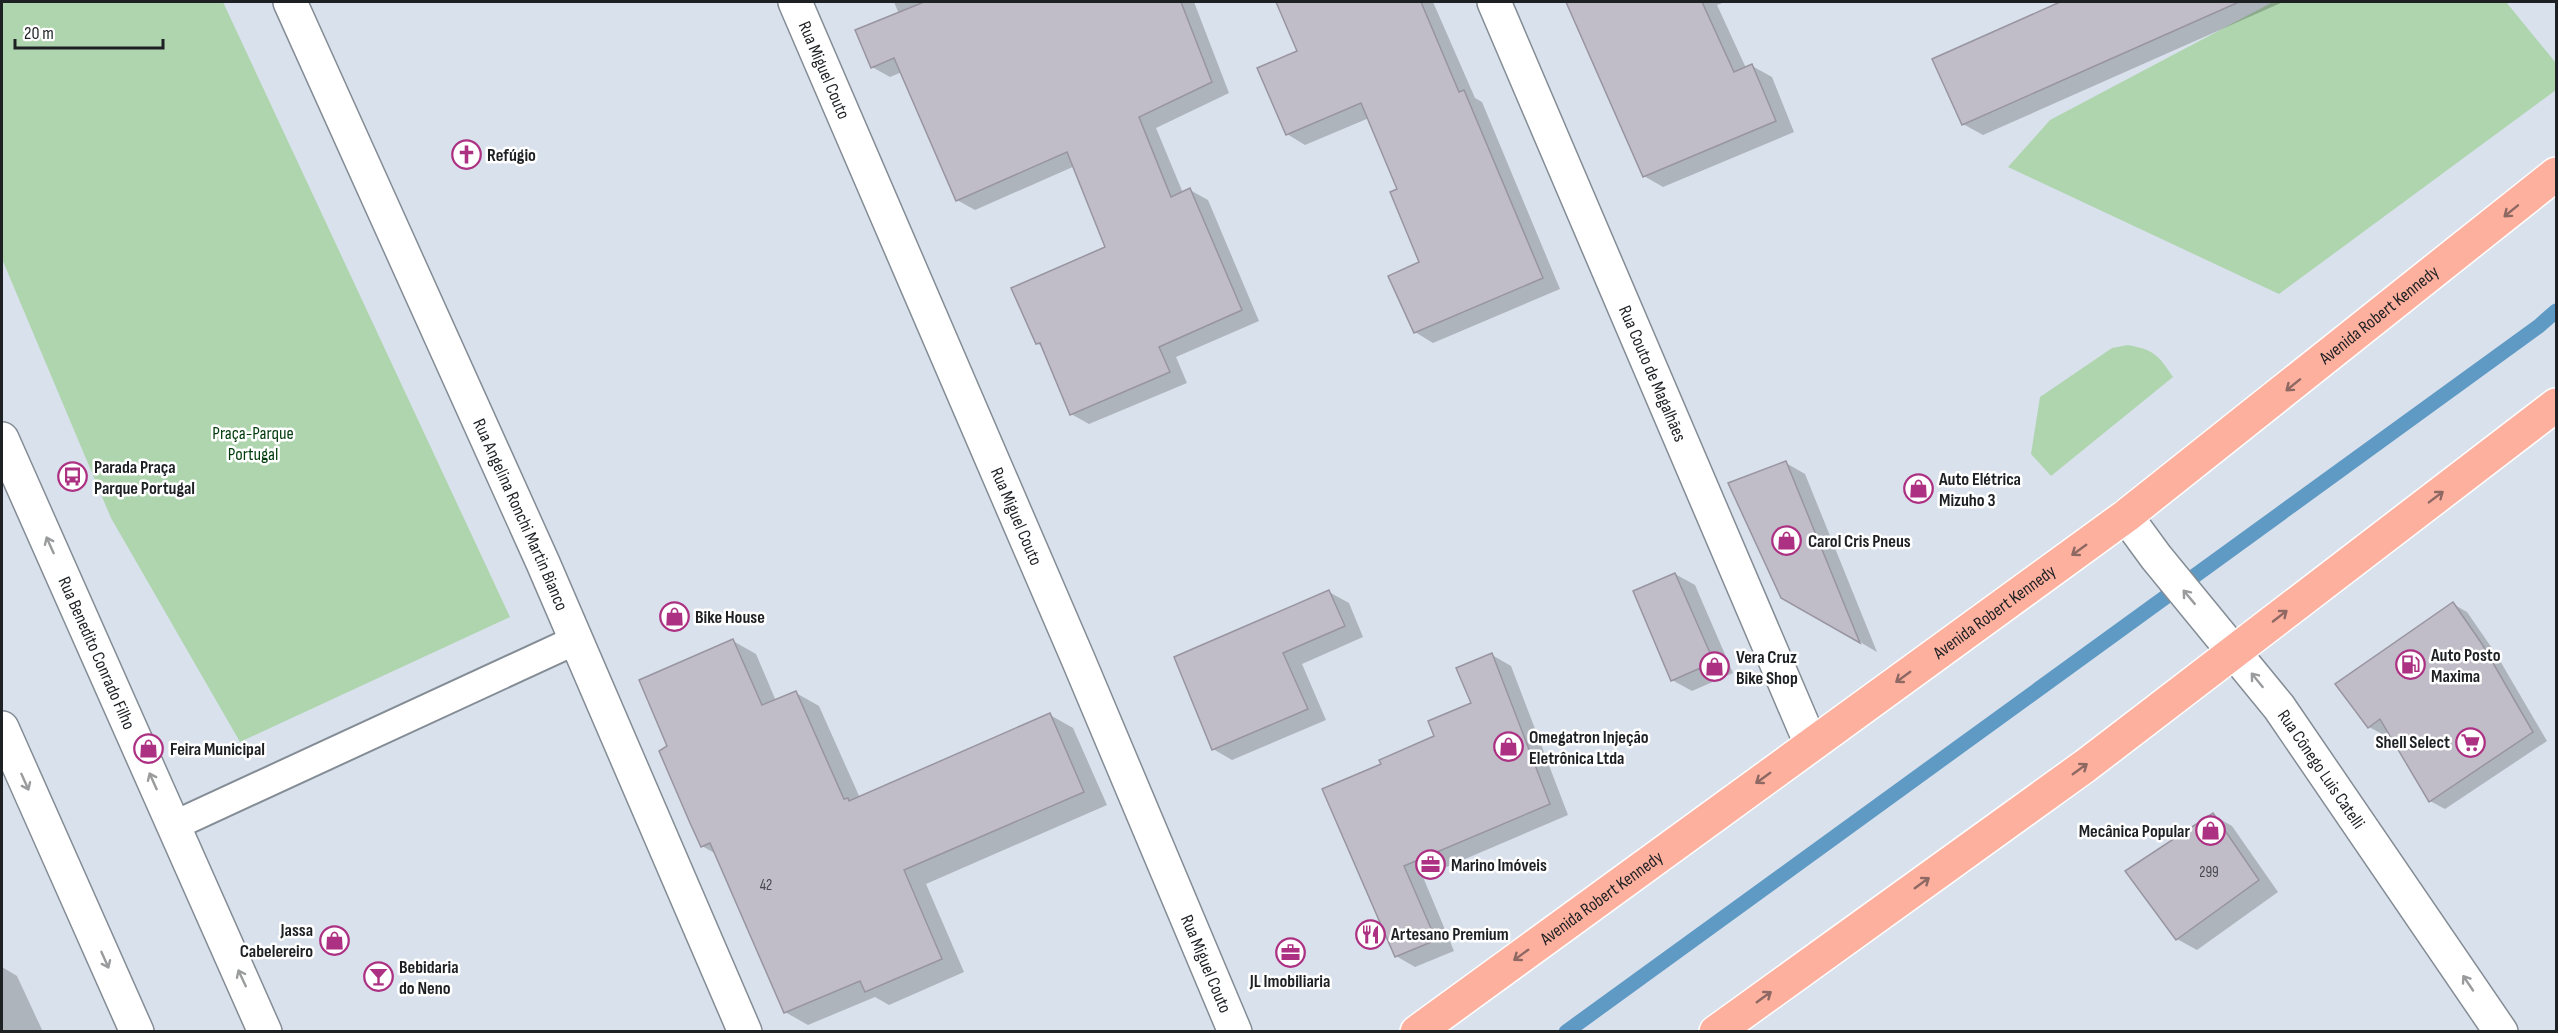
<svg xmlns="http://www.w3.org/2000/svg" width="2558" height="1033" font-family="'Sofia Sans Condensed',sans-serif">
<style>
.green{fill:#afd5af}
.shadow{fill:#0003}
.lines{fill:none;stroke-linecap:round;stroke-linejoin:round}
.stream{stroke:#5f9ac5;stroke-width:15}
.building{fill:#c0bdc9;stroke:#9895a0;stroke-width:1.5}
.lane-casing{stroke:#848c95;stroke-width:32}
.street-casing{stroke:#848c95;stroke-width:36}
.secondary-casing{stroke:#848c95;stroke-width:36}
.primary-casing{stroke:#fff;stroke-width:36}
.lane{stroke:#fff;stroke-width:28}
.street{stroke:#fff;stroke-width:33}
.secondary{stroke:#fff;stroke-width:33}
.primary{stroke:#feb09f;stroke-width:33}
.oneway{stroke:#8e6862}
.oneway2{stroke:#9a9b9c}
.labels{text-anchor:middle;stroke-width:5;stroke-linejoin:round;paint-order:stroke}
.number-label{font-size:15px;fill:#46484d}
.street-label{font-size:18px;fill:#1e2124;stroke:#fff}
.poi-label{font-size:18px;font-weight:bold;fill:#1e2124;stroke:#fff;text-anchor:start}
.park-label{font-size:18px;fill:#013b0b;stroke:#fff}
</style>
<rect width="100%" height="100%" fill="#d9e1ec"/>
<g class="green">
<path d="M2 2H223L510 617 240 742 111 518 2 259Z"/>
<path d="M2273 2H2506L2556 63V90L2279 294 2008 167 2050 120Z"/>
<path d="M2128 345C2155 350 2158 355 2173 377L2051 476 2031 454 2040 397 2112 348Z"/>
</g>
<g class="shadow">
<path d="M894 2H1194L1229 93 1156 128 1183 193 1190 190 1208 200 1259 321 1176 357 1187 383 1089 424 1071 414 1043 347 1037 343 1107 248 1075 166 975 210 957 200 902 72 890 77 872 67 899 14Z"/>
<path d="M1278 2H1433L1475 98 1482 102 1560 289 1433 343 1415 332 1421 263 1399 190 1369 118 1305 145 1287 134 1299 52Z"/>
<path d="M1568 2H1725L1717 5 1746 68 1752 66 1772 77 1794 132 1663 187 1644 176Z"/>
<path d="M2063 2H2283L1983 135 1963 124 1934 60Z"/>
<path d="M1786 463 1805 474 1877 652 1783 597Z"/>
<path d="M1675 574 1695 585 1733 673 1692 691 1672 680Z"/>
<path d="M1329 592 1349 603 1363 637 1302 664 1326 720 1232 760 1213 749 1176 658Z"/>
<path d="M2453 604 2467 612 2496 654 2547 741 2445 809 2430 801 2389 731 2384 735 2369 727Z"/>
<path d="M733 641 756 654 776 701 796 693 819 706 860 798 1050 715 1073 728 1107 805 926 884 964 972 889 1005 875 997 808 1025 785 1012 716 854 702 846 669 747Z"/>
<path d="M1492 655 1511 666 1568 815 1423 877 1454 951 1415 967 1396 956 1383 765 1436 737 1473 704Z"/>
<path d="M2213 815 2232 826 2278 892 2197 950 2177 939Z"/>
<path d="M2 967 17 976 43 1032H2Z"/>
</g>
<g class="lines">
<path class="stream" d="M1566 1032 2539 326 2556 311"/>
</g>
<g class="building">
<path d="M924 2H1181L1212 82 1139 117 1171 197 1190 188 1242 310 1159 347 1170 372 1070 415 1040 343 1036 344 1011 288 1105 247 1067 152 956 201 894 58 871 68 855 30Z"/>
<path d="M1276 2H1421L1459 92 1464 90 1543 278 1414 333 1388 276 1419 262 1390 192 1397 189 1361 103 1286 135 1257 68 1297 51Z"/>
<path d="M1566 2H1702L1734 72 1752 64 1776 121 1643 177Z"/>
<path d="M2060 2H2239L1962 125 1932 59Z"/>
<path d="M1786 461 1860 643 1781 598 1728 483Z"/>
<path d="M1675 573 1714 662 1671 681 1633 591Z"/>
<path d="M1329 590 1345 626 1283 653 1308 709 1212 750 1174 657Z"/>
<path d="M2453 602 2482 644 2533 732 2429 802 2380 719 2368 728 2335 684Z"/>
<path d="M733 639 762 705 796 691 844 799 848 798 849 801 1050 713 1084 792 904 870 942 959 865 992 860 981 784 1013 710 843 701 847 690 823 659 751 667 746 639 680Z"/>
<path d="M1492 653 1550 804 1404 866 1436 940 1395 957 1322 789 1381 764 1379 760 1434 736 1428 721 1471 703 1456 668Z"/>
<path d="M2213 813 2259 880 2176 940 2125 871Z"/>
</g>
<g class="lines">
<defs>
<path id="lane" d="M173 826 576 640"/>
<g id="street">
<path id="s1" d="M290 2 543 563 745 1032"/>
<path id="s2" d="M795 2 1078 659 1235 1032"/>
<path id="s3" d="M1494 2 1811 744"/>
<path id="s4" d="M2126 516 2156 557 2279 707 2501 1032"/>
</g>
<g id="secondary">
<path id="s5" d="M2 439 265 1032"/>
<path d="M2 728 137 1032"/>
</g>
<g id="primary">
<path id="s6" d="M1417 1032 2126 516 2556 174"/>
<path d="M1716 1032 2085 766 2556 405"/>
</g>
</defs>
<use href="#lane" class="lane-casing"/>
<use href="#street" class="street-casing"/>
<use href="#secondary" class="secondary-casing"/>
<use href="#primary" class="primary-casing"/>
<use href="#lane" class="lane"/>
<use href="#street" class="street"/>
<use href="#secondary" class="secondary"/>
<use href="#primary" class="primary"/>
</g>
<defs><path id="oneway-shaft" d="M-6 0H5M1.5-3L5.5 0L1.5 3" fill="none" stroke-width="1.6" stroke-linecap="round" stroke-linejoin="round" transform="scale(1.5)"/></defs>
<g class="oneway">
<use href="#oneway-shaft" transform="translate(2511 211) rotate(141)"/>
<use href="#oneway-shaft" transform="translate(2293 385) rotate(141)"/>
<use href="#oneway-shaft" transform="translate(2436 497) rotate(-37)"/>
<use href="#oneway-shaft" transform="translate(2079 550) rotate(144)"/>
<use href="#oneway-shaft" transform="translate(2280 616) rotate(-38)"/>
<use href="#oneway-shaft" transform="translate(1903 677) rotate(144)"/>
<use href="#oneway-shaft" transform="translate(2080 769) rotate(-36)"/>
<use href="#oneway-shaft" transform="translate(1763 778) rotate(144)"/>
<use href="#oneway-shaft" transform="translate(1922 883) rotate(-36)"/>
<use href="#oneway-shaft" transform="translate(1521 955) rotate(144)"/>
<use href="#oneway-shaft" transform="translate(1764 997) rotate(-36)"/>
</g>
<g class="oneway2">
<use href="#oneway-shaft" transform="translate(50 545) rotate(-114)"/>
<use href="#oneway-shaft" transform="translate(2189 597) rotate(-130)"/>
<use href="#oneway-shaft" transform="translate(2257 680) rotate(-129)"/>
<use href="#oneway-shaft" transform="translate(153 781) rotate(-114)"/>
<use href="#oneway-shaft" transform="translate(25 782) rotate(66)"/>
<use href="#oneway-shaft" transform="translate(105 960) rotate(66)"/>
<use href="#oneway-shaft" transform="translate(242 978) rotate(-115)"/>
<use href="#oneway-shaft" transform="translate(2468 983) rotate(-124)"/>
</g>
<defs>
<symbol id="church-ring" viewBox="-11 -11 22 22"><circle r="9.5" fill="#fff" stroke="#ad3183" stroke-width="1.5"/><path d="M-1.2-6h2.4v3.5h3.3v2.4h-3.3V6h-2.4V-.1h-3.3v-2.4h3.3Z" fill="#ad3183"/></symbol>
<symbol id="bus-ring" viewBox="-11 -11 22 22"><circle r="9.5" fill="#fff" stroke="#ad3183" stroke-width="1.5"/><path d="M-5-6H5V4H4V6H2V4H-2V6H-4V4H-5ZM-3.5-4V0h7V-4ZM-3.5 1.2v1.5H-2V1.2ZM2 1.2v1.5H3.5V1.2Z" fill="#ad3183"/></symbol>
<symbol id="shop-ring" viewBox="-11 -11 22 22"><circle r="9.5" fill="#fff" stroke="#ad3183" stroke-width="1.5"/><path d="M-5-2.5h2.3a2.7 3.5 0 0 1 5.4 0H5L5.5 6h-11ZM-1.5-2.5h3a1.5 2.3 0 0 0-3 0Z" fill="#ad3183"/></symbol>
<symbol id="fuel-ring" viewBox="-11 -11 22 22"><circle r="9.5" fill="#fff" stroke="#ad3183" stroke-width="1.5"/><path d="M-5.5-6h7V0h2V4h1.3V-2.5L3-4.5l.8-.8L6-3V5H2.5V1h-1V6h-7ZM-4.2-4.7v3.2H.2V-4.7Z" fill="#ad3183"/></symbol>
<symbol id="supermarket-ring" viewBox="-11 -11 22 22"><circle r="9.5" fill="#fff" stroke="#ad3183" stroke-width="1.5"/><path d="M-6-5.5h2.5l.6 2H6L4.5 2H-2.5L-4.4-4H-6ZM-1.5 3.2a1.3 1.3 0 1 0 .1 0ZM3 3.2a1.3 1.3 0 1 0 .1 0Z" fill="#ad3183"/></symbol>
<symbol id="office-ring" viewBox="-11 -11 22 22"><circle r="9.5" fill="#fff" stroke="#ad3183" stroke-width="1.5"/><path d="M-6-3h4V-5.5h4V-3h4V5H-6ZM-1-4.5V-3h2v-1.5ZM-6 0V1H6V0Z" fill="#ad3183"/></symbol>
<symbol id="restaurant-ring" viewBox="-11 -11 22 22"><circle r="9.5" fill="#fff" stroke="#ad3183" stroke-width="1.5"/><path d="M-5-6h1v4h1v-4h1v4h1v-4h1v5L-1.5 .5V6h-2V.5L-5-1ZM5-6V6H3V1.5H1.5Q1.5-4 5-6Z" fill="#ad3183"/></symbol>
<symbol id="bar-ring" viewBox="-11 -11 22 22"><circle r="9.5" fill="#fff" stroke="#ad3183" stroke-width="1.5"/><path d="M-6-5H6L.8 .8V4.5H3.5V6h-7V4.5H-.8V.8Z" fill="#ad3183"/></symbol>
</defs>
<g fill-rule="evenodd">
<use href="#church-ring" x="450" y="138" width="33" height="33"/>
<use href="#bus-ring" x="56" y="460" width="33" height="33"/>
<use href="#shop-ring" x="1902" y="472" width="33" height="33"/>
<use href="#shop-ring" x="1770" y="524" width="33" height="33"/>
<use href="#shop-ring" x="658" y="600" width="33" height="33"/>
<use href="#fuel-ring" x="2394" y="648" width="33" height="33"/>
<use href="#shop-ring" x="1698" y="650" width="33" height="33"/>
<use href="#supermarket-ring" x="2454" y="726" width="33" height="33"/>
<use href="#shop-ring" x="1492" y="730" width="33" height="33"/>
<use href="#shop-ring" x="132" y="732" width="33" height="33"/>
<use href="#shop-ring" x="2194" y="814" width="33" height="33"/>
<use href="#office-ring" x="1414" y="848" width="33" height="33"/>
<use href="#restaurant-ring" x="1354" y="918" width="33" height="33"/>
<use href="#shop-ring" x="318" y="924" width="33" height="33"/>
<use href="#office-ring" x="1274" y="936" width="33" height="33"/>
<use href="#bar-ring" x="362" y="960" width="33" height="33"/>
</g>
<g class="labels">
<g class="number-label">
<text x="2209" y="877">299</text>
<text x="766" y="890">42</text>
</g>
<g class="street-label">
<text dy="6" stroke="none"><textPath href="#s2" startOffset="74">Rua Miguel Couto</textPath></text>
<text dy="6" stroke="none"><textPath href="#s6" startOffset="1200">Avenida Robert Kennedy</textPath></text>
<text dy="6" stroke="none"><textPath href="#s3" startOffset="404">Rua Couto de Magalhães</textPath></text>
<text dy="6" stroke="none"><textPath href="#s1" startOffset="562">Rua Angelina Ronchi Martin Bianco</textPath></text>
<text dy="6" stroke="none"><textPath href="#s2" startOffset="560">Rua Miguel Couto</textPath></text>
<text dy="6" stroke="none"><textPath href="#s6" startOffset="714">Avenida Robert Kennedy</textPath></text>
<text dy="6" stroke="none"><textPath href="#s5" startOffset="234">Rua Benedito Conrado Filho</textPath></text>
<text dy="6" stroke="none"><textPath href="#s4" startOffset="320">Rua Cônego Luis Catelli</textPath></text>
<text dy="6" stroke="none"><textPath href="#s6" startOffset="228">Avenida Robert Kennedy</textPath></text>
<text dy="6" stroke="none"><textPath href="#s2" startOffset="1046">Rua Miguel Couto</textPath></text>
</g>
<g class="poi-label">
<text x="487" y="161">Refúgio</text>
<text x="94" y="473">Parada Praça<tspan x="94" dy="21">Parque Portugal</tspan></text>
<text x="1939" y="485">Auto Elétrica<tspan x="1939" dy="21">Mizuho 3</tspan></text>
<text x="1808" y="547">Carol Cris Pneus</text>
<text x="695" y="623">Bike House</text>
<text x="2431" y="661">Auto Posto<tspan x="2431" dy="21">Maxima</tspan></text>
<text x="1736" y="663">Vera Cruz<tspan x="1736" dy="21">Bike Shop</tspan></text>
<text x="1529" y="743">Omegatron Injeção<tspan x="1529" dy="21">Eletrônica Ltda</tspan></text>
<text x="2450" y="748" text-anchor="end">Shell Select</text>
<text x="170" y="755">Feira Municipal</text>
<text x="2190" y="837" text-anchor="end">Mecânica Popular</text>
<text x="1451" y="871">Marino Imóveis</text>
<text x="313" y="936" text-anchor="end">Jassa<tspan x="313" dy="21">Cabelereiro</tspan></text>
<text x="1391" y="940">Artesano Premium</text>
<text x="399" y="973">Bebidaria<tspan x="399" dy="21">do Neno</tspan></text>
<text x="1290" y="987" text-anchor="middle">JL Imobiliaria</text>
</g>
<g class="park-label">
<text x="253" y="439">Praça-Parque<tspan x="253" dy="21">Portugal</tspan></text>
</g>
</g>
<rect width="2558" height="1033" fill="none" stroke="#1e2124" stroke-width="6"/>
<path d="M15 39v9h148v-9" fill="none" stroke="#1e2124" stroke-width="3"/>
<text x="24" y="39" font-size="18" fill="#1e2124" stroke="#ffffff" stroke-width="4.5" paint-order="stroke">20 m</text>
</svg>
